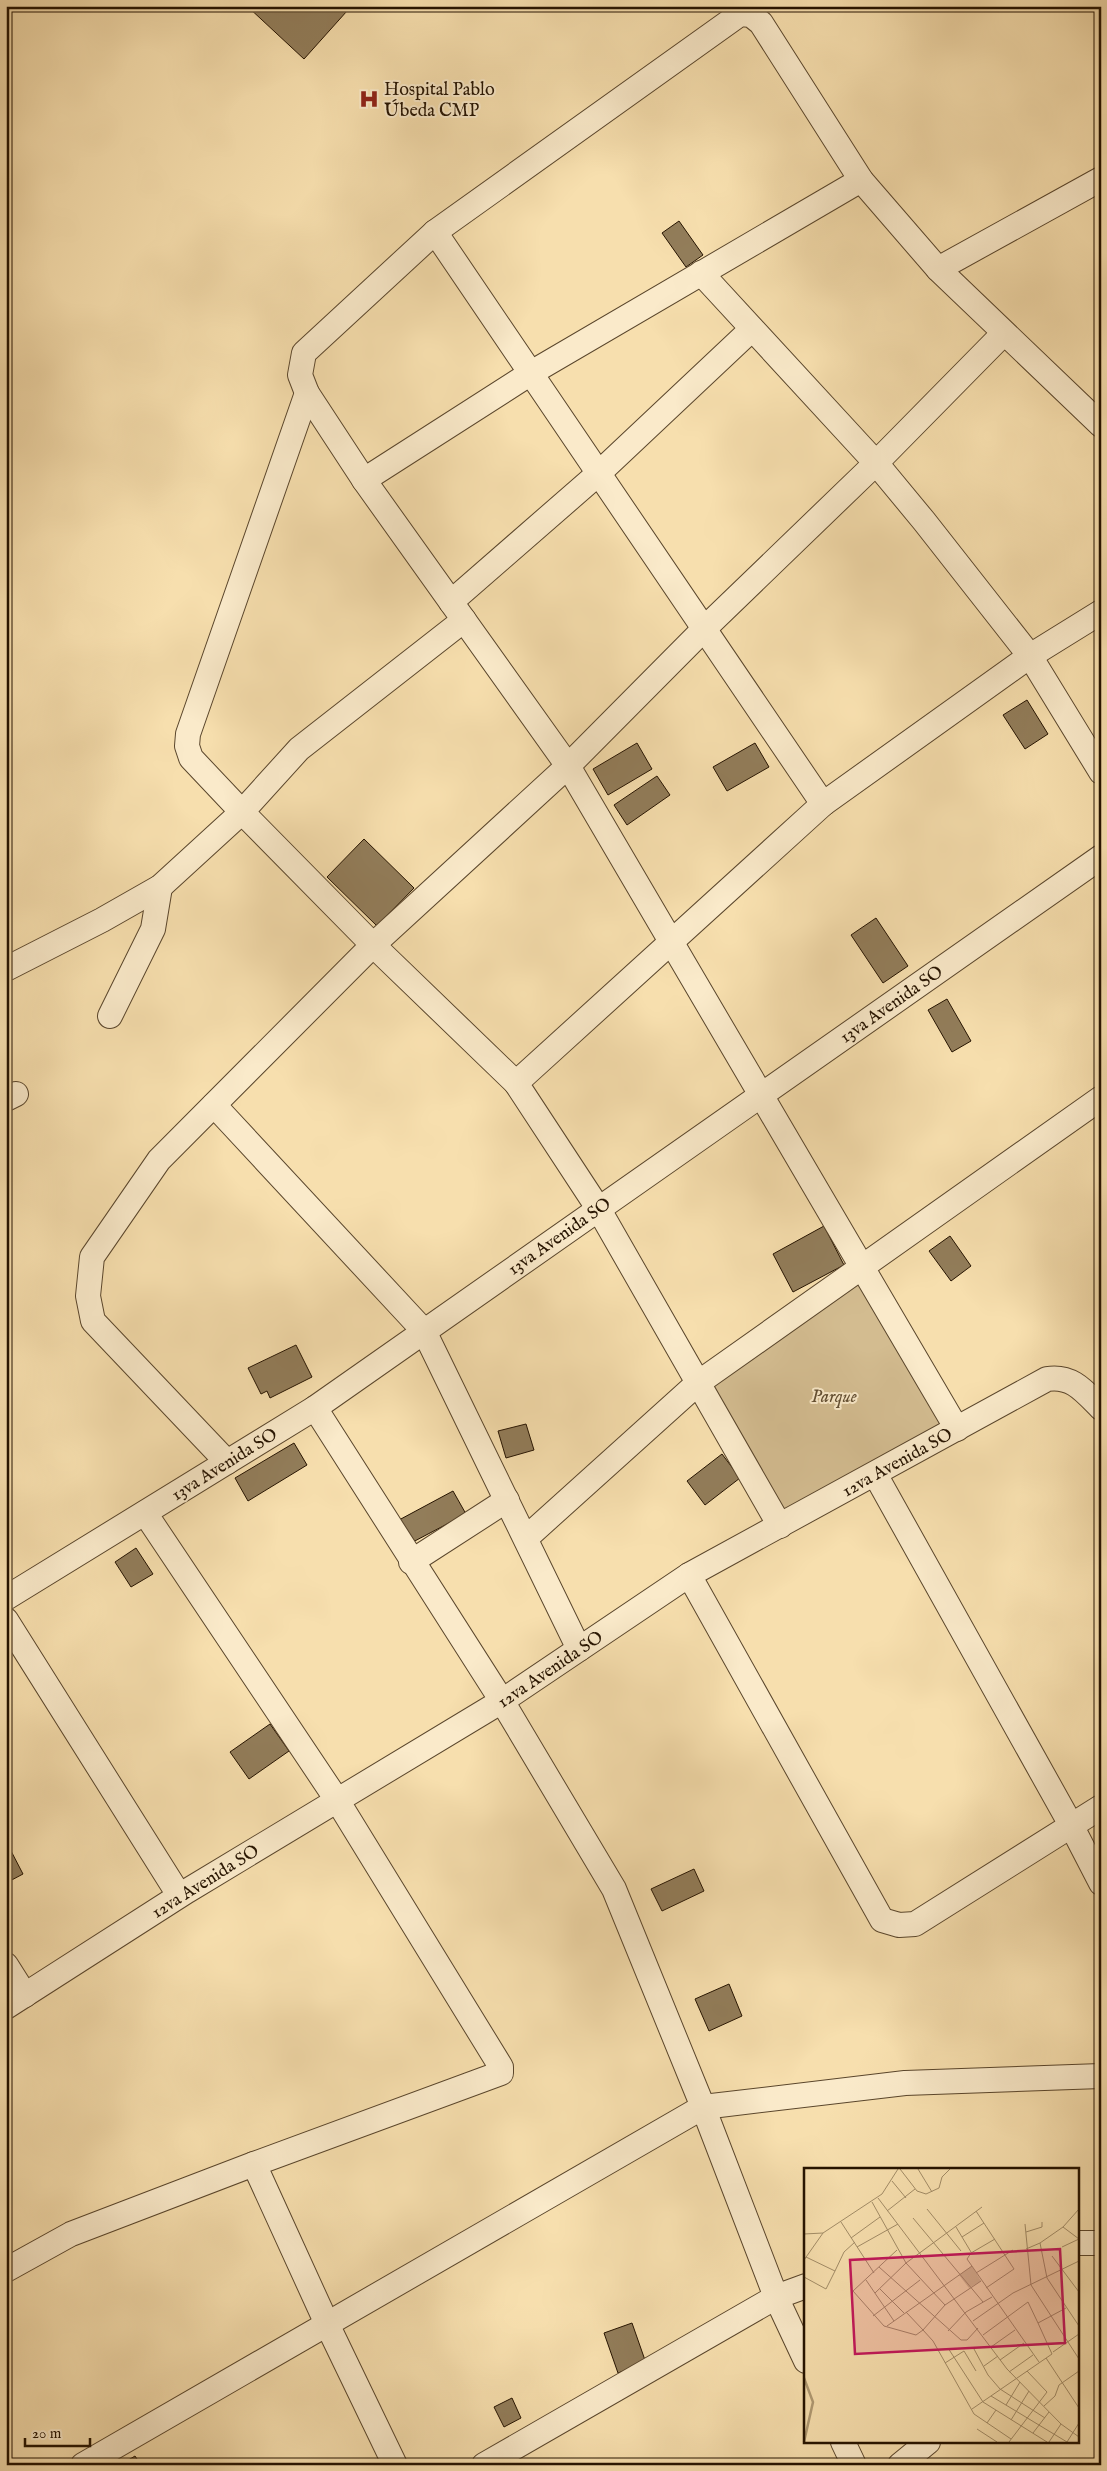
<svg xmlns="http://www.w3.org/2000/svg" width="1107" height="2471" font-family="'IM FELL English',serif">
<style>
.green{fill:#d3bc90;stroke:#7c6848}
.building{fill:#927d5a;stroke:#251300}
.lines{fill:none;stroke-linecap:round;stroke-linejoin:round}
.street-casing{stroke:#5a462c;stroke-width:26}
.street{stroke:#faeaca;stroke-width:24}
.labels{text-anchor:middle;stroke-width:4;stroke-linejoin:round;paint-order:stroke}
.poi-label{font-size:18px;fill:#251300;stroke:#faeaca;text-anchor:start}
.street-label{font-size:18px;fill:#251300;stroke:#faeaca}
.park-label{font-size:18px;font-style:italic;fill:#624e32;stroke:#faeaca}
.inset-river{fill:none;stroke:#b09a73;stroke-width:2.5}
.inset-road{fill:none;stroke:#a38d68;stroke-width:1}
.view{fill:#c2185b;fill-opacity:0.15;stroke:#c2185b;stroke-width:2.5}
.inset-edge{fill:none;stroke:#251300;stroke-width:2.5}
</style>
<rect width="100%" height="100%" fill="#f7dfae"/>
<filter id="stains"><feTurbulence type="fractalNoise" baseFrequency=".004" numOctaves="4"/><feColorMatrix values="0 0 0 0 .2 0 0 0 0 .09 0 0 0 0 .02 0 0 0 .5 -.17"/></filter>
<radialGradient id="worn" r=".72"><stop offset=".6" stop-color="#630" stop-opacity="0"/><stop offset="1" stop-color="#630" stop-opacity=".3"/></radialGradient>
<path class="green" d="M863 1269 957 1429 780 1526 698 1383Z"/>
<g class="building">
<path d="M247 6H342L347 11 304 59Z"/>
<path d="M679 221 703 255 686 267 662 233Z"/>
<path d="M1027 700 1048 734 1025 749 1003 715Z"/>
<path d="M637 743 652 769 608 795 593 769Z"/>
<path d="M755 743 769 767 727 791 713 767Z"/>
<path d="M657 776 670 795 627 825 614 805Z"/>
<path d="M364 839 414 888 377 926 327 877Z"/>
<path d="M876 918 908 966 883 983 851 935Z"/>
<path d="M947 999 971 1041 952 1052 928 1010Z"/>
<path d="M824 1226 844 1265 793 1292 773 1254Z"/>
<path d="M950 1236 971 1266 951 1281 929 1251Z"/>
<path d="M296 1345 312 1377 270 1398 267 1391 261 1394 248 1368Z"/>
<path d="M526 1424 534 1450 506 1458 498 1431Z"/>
<path d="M294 1443 307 1465 248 1501 235 1478Z"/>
<path d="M722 1454 740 1478 705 1505 687 1481Z"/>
<path d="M453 1491 466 1514 411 1543 399 1520Z"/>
<path d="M136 1548 153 1574 131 1587 115 1562Z"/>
<path d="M270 1724 289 1751 249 1779 230 1752Z"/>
<path d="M10 1849 23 1874 6 1883V1852Z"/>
<path d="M694 1869 704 1891 662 1911 651 1889Z"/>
<path d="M729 1984 742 2016 709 2031 695 1999Z"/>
<path d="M632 2323 646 2363 618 2373 604 2333Z"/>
<path d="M512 2398 521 2418 504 2427 494 2407Z"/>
<path d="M135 2456 141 2465H120Z"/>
</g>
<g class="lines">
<defs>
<g id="street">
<path d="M435 232 823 804"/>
<path d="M938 269 1101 179"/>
<path d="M701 273 876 463 924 521 1030 656 1101 772"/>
<path d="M364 480 531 373 861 180"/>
<path d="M451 602 599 473 752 329"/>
<path d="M464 620 299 749 242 812 373 945 516 1083"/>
<path d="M6 969 102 920 160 887 242 812 191 758 187 746 188 734 307 393"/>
<path d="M110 1016 153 929 160 887"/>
<path d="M6 1099 16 1094"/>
<path d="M214 1105 424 1331 579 1649"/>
<path d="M315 1408 502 1701 614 1889 703 2107 776 2297 806 2361"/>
<path d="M957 1429 568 766 364 480 307 393 300 375 304 353 435 232 740 14 751 15 761 23 861 180 938 269 1101 425"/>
<path d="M227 1462 93 1321 88 1296 92 1257 159 1160 373 945 568 766 705 628 876 463 1004 333"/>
<path d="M875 1474 1071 1825 1101 1883"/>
<path d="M145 1513 337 1800 501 2067V2073L254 2164"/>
<path d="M780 1526 598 1208 516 1083 823 804 1030 656 1101 612"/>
<path d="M526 1538 698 1383 1101 1098"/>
<path d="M411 1562 507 1500"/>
<path d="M689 1575 882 1920 899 1925 915 1924 1101 1807"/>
<path d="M6 1598 315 1408 1101 857"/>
<path d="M6 1620 179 1895"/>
<path d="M6 1965 25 1995"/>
<path d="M6 2007 187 1891 502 1701 689 1575 1047 1379C1072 1375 1084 1391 1101 1408"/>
<path d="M1078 2243H1101"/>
<path d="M6 2270 71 2234 254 2164 327 2324 395 2465"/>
<path d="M843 2442 854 2465"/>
<path d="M83 2465 703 2107 905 2083 1101 2076"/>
<path d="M484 2465 776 2297 806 2286"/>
<path d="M900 2465 928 2442"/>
</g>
</defs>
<use href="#street" class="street-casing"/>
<use href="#street" class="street"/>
</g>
<defs>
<symbol id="hospital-bare" viewBox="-9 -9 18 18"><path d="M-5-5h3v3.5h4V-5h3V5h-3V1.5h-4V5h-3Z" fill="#8f2418" stroke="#faeaca" stroke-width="2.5" paint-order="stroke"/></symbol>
</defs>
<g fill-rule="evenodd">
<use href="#hospital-bare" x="355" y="85" width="28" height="28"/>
</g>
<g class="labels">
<g class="poi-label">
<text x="384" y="95">Hospital Pablo<tspan x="384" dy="21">Úbeda CMP</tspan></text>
</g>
<g class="street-label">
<text transform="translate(891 1004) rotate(-35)" y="6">13va Avenida SO</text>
<text transform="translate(559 1236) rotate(-35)" y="6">13va Avenida SO</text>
<text transform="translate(897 1462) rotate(-29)" y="6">12va Avenida SO</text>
<text transform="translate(224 1464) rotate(-32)" y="6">13va Avenida SO</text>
<text transform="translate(550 1669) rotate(-34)" y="6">12va Avenida SO</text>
<text transform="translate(205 1881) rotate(-32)" y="6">12va Avenida SO</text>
</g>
<g class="park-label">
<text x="834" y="1402">Parque</text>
</g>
</g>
<g transform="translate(804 2168)">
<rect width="275" height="275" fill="#f7dfae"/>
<path d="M168 98 177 113 165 120 155 107Z" fill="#d3bc90"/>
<path class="inset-river" d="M0 210 9 234 0 274"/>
<path class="inset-road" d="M96 1 113 23 122 26 135 20 138 9 146 1M114 1 128 24M88 13 102 30M74 30 203 201 257 256 275 269M68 34 102 95 141 137 177 113M123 41 157 83M83 43 111 21M172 43 210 101 182 120M109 50 179 134M37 54 70 105M221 56 227 117 275 191M152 59 167 84M259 59 275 71M222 64 238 59V54M0 66 19 65M158 69 180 55M47 70 76 49M191 71 167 85 163 91 235 194M236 75 259 59 275 41M53 79 94 56M258 79 275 71M222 81 236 75 243 110 275 158M93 82 49 123 80 158 112 167 119 162 129 173 170 246 207 271M248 88 275 124M0 92 19 65 78 26 94 1M75 99 157 172H163L174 160M31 103 40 84 51 74M172 105 209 82M0 109 22 121 31 103 2 89M62 112 90 153M76 121 100 145M71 125 102 95 178 39M102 144 119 162 141 137M69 148 116 112M169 153 209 125 275 93M83 158 168 98M144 163 162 144 188 129M179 167 224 134 234 155M187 179 211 162M144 180 179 234 243 274M170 181 184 207 196 221 241 250M249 184 275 166M242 190 275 240M196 192 220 175M141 195 160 183 172 203M180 198 194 188M205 204 229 187M187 228 263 274M202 237 216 214M240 238 251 228 255 217 275 203M168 241 248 186 234 155 262 140M207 252 225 223M183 255 192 242M173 261 193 274M229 265 245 244M205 274 243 224 223 203M245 274 257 256M263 274 275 255"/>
<path class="view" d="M256 81 261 175 51 186 46 92Z"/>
<rect width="275" height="275" class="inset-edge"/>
</g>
<rect width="1107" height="2471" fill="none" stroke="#f7dfae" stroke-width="25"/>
<rect x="8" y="8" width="1092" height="2456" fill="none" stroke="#251300" stroke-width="2.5"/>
<rect x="12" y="12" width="1082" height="2446" fill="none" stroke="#251300"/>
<path d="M25 2438v8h65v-8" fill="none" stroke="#251300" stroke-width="2.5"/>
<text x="32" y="2438" font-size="15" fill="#251300" stroke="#faeaca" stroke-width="4" paint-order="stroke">20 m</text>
<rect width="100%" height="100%" filter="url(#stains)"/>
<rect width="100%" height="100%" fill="url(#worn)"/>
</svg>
